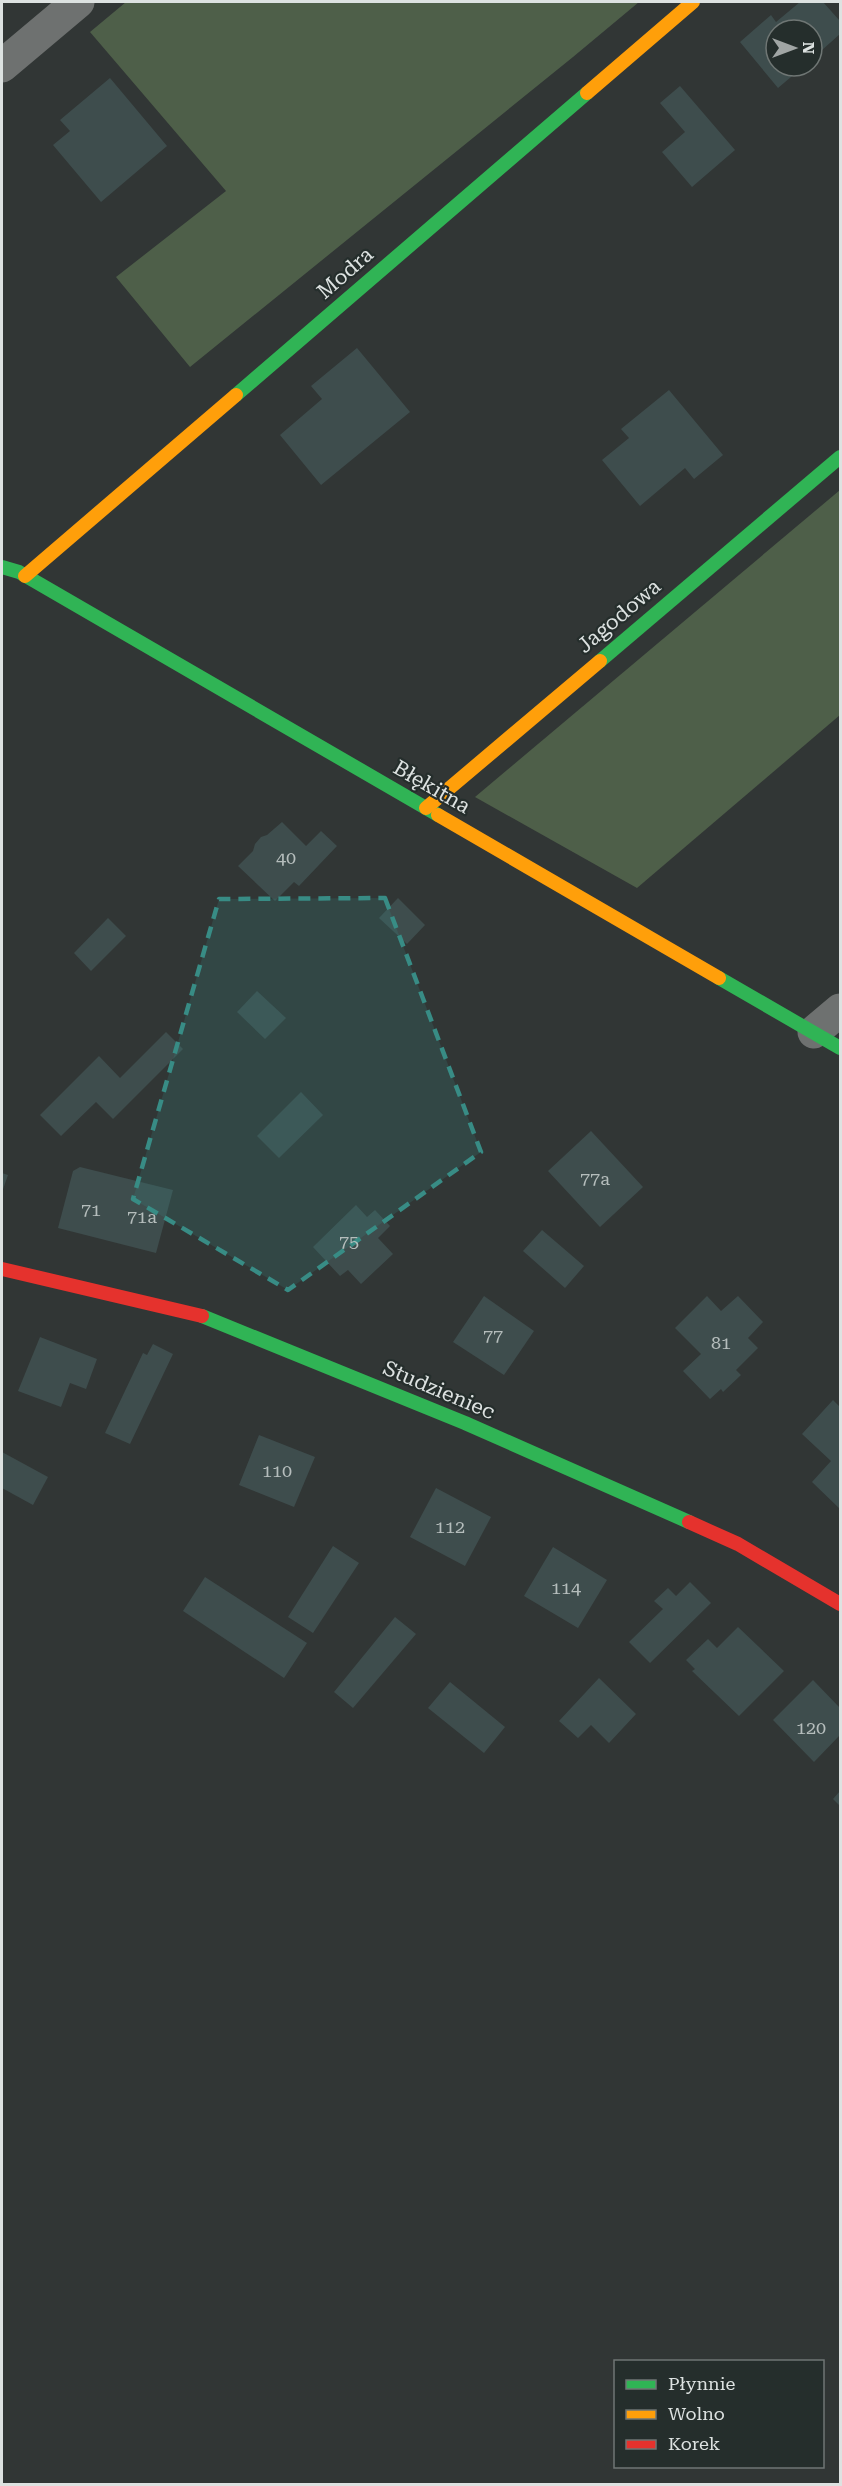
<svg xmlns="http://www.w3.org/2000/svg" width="842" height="2486" font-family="'Roboto Serif',serif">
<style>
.green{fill:#4e5f49}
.building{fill:#3e4d4d}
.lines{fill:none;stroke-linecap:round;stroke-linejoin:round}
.street{stroke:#6e7170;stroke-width:33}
.fast{stroke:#30b455;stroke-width:14}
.slow{stroke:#ff9f0a;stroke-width:14}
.jam{stroke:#e5322d;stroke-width:14}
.marked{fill:#388c85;fill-opacity:0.2;stroke:#388c85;stroke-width:4.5;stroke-dasharray:12 8;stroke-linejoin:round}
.labels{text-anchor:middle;stroke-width:4.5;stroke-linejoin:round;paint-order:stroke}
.number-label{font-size:18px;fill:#b5bdbc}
.street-label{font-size:21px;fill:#dde2e1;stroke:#252e2c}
</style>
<rect width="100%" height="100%" fill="#313635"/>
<g class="green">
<path d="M126 2H639L573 57 190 367 116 277 226 191 90 32Z"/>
<path d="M840 490V715L637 888 475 797Z"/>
</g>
<g class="building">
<path d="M800 2H823L840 21V34L812 59V30H776V66H804L778 88 740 42 771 15 776 22Z"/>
<path d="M110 78 167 146 101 202 53 145 70 131 60 120Z"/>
<path d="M680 86 735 150 692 187 662 152 685 132 660 103Z"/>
<path d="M357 348 410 412 321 485 280 435 322 399 311 386Z"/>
<path d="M669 390 723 455 694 479 685 468 640 506 602 460 629 438 621 429Z"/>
<path d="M282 822 306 846 321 831 337 846 299 886 294 882 275 901 238 866 253 851 255 844 261 837 267 835Z"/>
<path d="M398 898 425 925 407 944 379 918Z"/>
<path d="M108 918 126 936 91 971 74 953Z"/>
<path d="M257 991 286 1018 265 1039 237 1012Z"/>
<path d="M166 1032 183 1049 113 1119 96 1102 61 1136 40 1115 99 1056 120 1078Z"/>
<path d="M301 1092 323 1115 279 1158 257 1136Z"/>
<path d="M591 1131 643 1187 600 1227 548 1171Z"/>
<path d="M80 1167 173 1190 156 1253 58 1228 73 1171Z"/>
<path d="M2 1173 8 1175 2 1192Z"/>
<path d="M356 1205 367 1217 375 1210 390 1226 378 1238 393 1254 361 1284 348 1270 340 1276 313 1247Z"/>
<path d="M542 1230 584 1266 565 1288 523 1251Z"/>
<path d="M484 1296 534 1331 504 1375 453 1342Z"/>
<path d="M707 1296 721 1311 738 1296 763 1322 748 1338 758 1348 736 1370 741 1375 723 1392 721 1389 710 1399 683 1371 701 1354 675 1328Z"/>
<path d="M40 1337 97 1359 86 1389 70 1383 61 1407 18 1391Z"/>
<path d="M153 1344 173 1354 130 1444 105 1433 143 1353 147 1355Z"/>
<path d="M833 1400 840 1407V1509L812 1482 831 1461 802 1434Z"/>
<path d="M259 1435 315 1457 294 1507 239 1485Z"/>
<path d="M2 1452 48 1477 33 1505 2 1488Z"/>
<path d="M436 1488 491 1517 465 1566 410 1537Z"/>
<path d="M333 1546 359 1563 313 1633 288 1617Z"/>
<path d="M553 1547 607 1580 578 1628 524 1596Z"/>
<path d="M205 1577 307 1643 284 1678 183 1611Z"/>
<path d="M690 1582 711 1603 650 1663 629 1642 663 1609 654 1601 668 1588 676 1596Z"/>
<path d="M395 1617 416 1634 353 1708 334 1692Z"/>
<path d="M738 1627 784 1671 739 1716 692 1671 695 1669 686 1660 708 1639 717 1648Z"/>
<path d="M599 1678 636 1714 609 1743 591 1725 578 1738 559 1721Z"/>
<path d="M813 1680 840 1708V1735L814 1762 773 1720Z"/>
<path d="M450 1682 505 1727 484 1753 428 1708Z"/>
<path d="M840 1791V1806L833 1799Z"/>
</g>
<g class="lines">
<g class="street">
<path d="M2 66 78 2"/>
<path d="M814 1032 840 1010"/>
</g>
<g class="fast">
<path d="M236 395 587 93"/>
<path d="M2 567 19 572 438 815"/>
<path d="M600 661 840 457"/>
<path d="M719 978 840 1048"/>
<path d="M202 1316 465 1423 689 1522"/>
</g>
<g class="slow">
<path d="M587 93 693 2"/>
<path d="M25 576 236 395"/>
<path d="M426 808 600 661"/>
<path d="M438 815 719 978"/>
</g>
<g class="jam">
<path d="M2 1269 202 1316"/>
<path d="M689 1522 738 1544 840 1604"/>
</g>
</g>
<path class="marked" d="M385 898 481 1152 288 1290 133 1199 219 899Z"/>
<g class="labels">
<g class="number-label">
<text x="286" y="864">40</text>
<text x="595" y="1185">77a</text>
<text x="91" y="1216">71</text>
<text x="142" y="1223">71a</text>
<text x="349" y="1248">75</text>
<text x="493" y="1342">77</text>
<text x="721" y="1349">81</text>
<text x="277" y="1477">110</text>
<text x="450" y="1533">112</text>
<text x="566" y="1594">114</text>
<text x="811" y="1734">120</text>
</g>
<g class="street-label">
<text transform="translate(345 273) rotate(-41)" y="7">Modra</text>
<text transform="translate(619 616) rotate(-40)" y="7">Jagodowa</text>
<text transform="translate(432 787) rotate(30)" y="7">Błękitna</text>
<text transform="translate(439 1390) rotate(23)" y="7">Studzieniec</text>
</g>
</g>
<rect width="842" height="2486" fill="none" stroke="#dde2e1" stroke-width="6"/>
<rect x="614" y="2360" width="210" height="108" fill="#252e2c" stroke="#6f7674" stroke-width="1.5"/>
<rect x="626" y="2380" width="30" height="9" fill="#30b455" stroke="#6f7674" stroke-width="1.5"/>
<text x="668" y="2390" font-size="18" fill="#dde2e1">Płynnie</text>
<rect x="626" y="2410" width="30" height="9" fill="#ff9f0a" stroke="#6f7674" stroke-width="1.5"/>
<text x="668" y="2420" font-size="18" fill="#dde2e1">Wolno</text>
<rect x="626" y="2440" width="30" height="9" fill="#e5322d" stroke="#6f7674" stroke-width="1.5"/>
<text x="668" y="2450" font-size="18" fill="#dde2e1">Korek</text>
<g transform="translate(794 48) rotate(90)"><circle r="28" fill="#252e2c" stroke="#6f7674" stroke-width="1.5"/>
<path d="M0-4.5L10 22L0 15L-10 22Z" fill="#a1a6a5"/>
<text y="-9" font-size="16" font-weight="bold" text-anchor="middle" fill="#dde2e1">N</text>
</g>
</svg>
